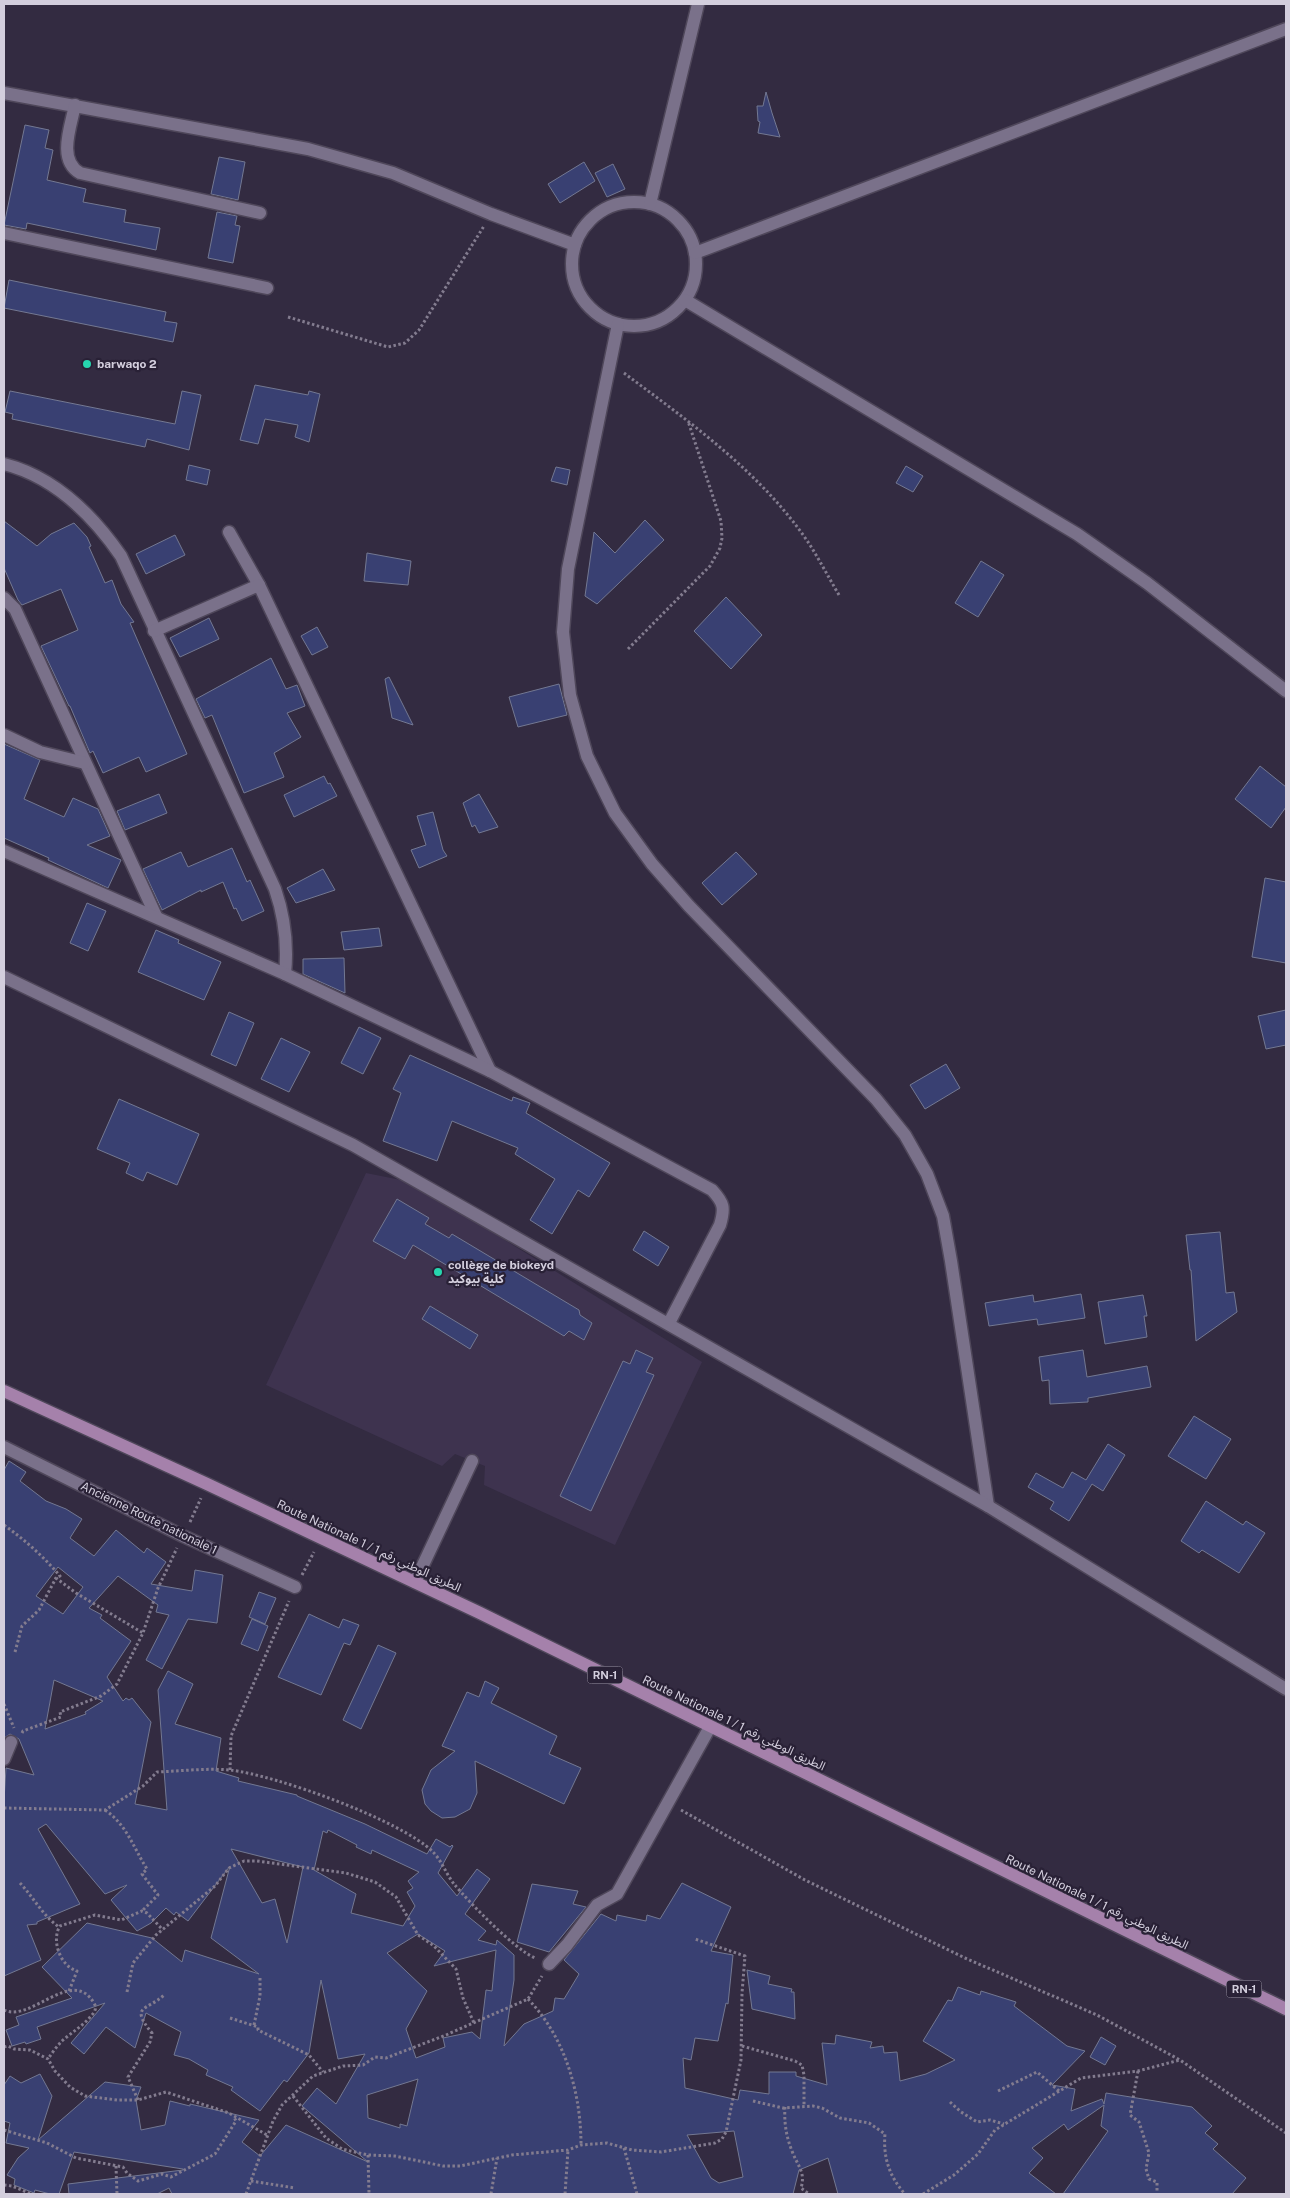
<svg xmlns="http://www.w3.org/2000/svg" width="1290" height="2198" font-family="'Public Sans','Noto Sans Arabic',sans-serif">
<style>
.built{fill:#3e334f}
.building{fill:#394072;stroke:#737892;fill-rule:evenodd}
.lines{fill:none;stroke-linecap:round;stroke-linejoin:round}
.minor-casing{stroke:#4f475a;stroke-width:15}
.major-casing{stroke:#4f475a;stroke-width:15}
.path{stroke:#837c8f;stroke-width:3;stroke-dasharray:2.5 2.5;stroke-linecap:butt}
.minor{stroke:#7a718a;stroke-width:12}
.major{stroke:#a581ab;stroke-width:12}
.poi-dot{fill:#26d5ae;stroke:#292136;stroke-width:2}
.labels{text-anchor:middle;stroke-width:4.5;stroke-linejoin:round;paint-order:stroke}
.shield{fill:#292136;stroke:#a09aab;stroke-width:1}
.shield-label{font-size:11px;font-weight:bold;fill:#d3cedd}
.poi-label{font-size:12px;font-weight:bold;fill:#d3cedd;stroke:#292136;text-anchor:start}
.street-label{font-size:12px;fill:#d3cedd;stroke:#292136}
</style>
<rect width="100%" height="100%" fill="#332b41"/>
<path class="built" d="M366 1173 411 1182 702 1362 615 1545 484 1485 485 1466 455 1454 442 1466 266 1385Z"/>
<g class="building">
<path d="M766 92 772 113 780 137 758 133 760 122 758 121 757 106H763Z"/>
<path d="M25 125 49 130 45 148 53 150 47 180 86 189 83 202 126 210 124 222 160 228 156 250 27 223 26 229 4 225Z"/>
<path d="M219 157 245 162 238 200 211 194Z"/>
<path d="M584 162 595 181 560 203 548 184Z"/>
<path d="M613 164 625 189 607 197 595 173Z"/>
<path d="M217 212 237 216 235 225 240 226 233 263 208 258Z"/>
<path d="M9 280 166 312 164 321 177 323 173 342 4 308Z"/>
<path d="M255 385 308 395 309 391 320 394 309 442 295 437 298 425 265 419 258 444 240 440Z"/>
<path d="M10 391 175 424 182 391 201 395 189 450 147 439 145 447 12 419 13 414 5 412Z"/>
<path d="M189 465 210 470 207 485 186 480Z"/>
<path d="M906 466 923 476 913 492 896 483Z"/>
<path d="M556 467 570 470 567 485 551 481Z"/>
<path d="M645 520 664 540 597 604 585 596 594 532 615 553Z"/>
<path d="M4 521 37 546 51 534 74 523 87 537 91 546 89 547 105 583 112 580 121 604 134 622 130 623 187 754 146 772 139 757 103 773 93 751 90 753 70 706H69L41 646 78 630 61 589 22 605 18 600 4 568Z"/>
<path d="M175 535 185 555 146 574 136 554Z"/>
<path d="M367 553 411 561 408 585 364 581Z"/>
<path d="M981 561 1004 575 978 617 955 603Z"/>
<path d="M726 597 762 635 731 669 694 631Z"/>
<path d="M209 618 219 639 180 657 170 638Z"/>
<path d="M317 627 328 647 312 655 301 636Z"/>
<path d="M271 658 286 689 297 685 305 706 287 713 301 737 274 753 284 777 244 793 212 715 205 718 196 699Z"/>
<path d="M389 677 413 725 392 718 385 679Z"/>
<path d="M559 684 567 715 518 727 509 697Z"/>
<path d="M4 744 40 760 24 799 64 817 73 798 98 809 110 836 87 845 121 860 108 888 48 860 49 858 4 838Z"/>
<path d="M1260 766 1286 787V807L1271 828 1235 799Z"/>
<path d="M324 776 328 784 330 783 337 796 294 817 284 795Z"/>
<path d="M159 794 167 813 125 830 117 811Z"/>
<path d="M479 794 498 827 479 833 475 825 472 827 463 803Z"/>
<path d="M433 812 443 850 447 856 419 868 411 850 426 845 417 816Z"/>
<path d="M232 848 247 882 250 880 264 911 242 921 236 908 234 909 223 882 201 892V890L162 910 143 869 181 852 188 867Z"/>
<path d="M736 852 757 874 722 905 702 883Z"/>
<path d="M323 869 335 890 296 903 287 888Z"/>
<path d="M1265 878 1286 882V963L1252 957Z"/>
<path d="M87 903 106 911 88 951 70 943Z"/>
<path d="M379 928 382 946 344 950 341 932Z"/>
<path d="M156 930 179 940 178 943 221 962 204 1000 138 972Z"/>
<path d="M344 958 345 993 303 974V959Z"/>
<path d="M1286 1010V1045L1266 1049 1258 1016Z"/>
<path d="M229 1012 254 1023 236 1066 211 1055Z"/>
<path d="M359 1027 381 1038 363 1074 341 1063Z"/>
<path d="M281 1038 310 1052 289 1092 261 1079Z"/>
<path d="M410 1055 512 1101 513 1097 530 1103 526 1113 610 1163 589 1197 578 1190 552 1234 530 1220 555 1179 515 1154 518 1148 452 1121 437 1161 383 1141 401 1093 393 1089Z"/>
<path d="M946 1064 960 1088 925 1109 910 1085Z"/>
<path d="M119 1099 199 1134 177 1185 147 1172 143 1181 126 1173 130 1163 97 1149Z"/>
<path d="M397 1199 429 1218 425 1224 449 1238 452 1234 579 1310 580 1315 592 1323 584 1340 569 1331 564 1336 413 1245 405 1259 373 1241Z"/>
<path d="M644 1231 669 1247 658 1266 633 1250Z"/>
<path d="M1220 1232 1226 1293 1234 1292 1237 1312 1196 1341 1191 1270H1190L1186 1235Z"/>
<path d="M1081 1294 1085 1318 1038 1325 1037 1319 989 1326 985 1303 1033 1295 1034 1302Z"/>
<path d="M1143 1295 1147 1316H1144L1147 1337 1105 1344 1098 1302Z"/>
<path d="M430 1306 478 1335 470 1349 422 1319Z"/>
<path d="M636 1350 653 1358 646 1372 654 1375 591 1511 560 1496 623 1361 630 1364Z"/>
<path d="M1083 1350 1087 1377 1147 1366 1151 1387 1088 1398V1402L1050 1404 1049 1380 1042 1381 1039 1357Z"/>
<path d="M1194 1416 1231 1439 1206 1479 1168 1456Z"/>
<path d="M1108 1444 1125 1455 1103 1491 1092 1484 1069 1521 1050 1509 1054 1502 1028 1487 1036 1473 1063 1488 1072 1472 1086 1480Z"/>
<path d="M9 1461 26 1472 20 1481 46 1501 66 1509 82 1519 70 1538 94 1556 116 1530 144 1553 147 1548 166 1562 151 1584 192 1591 195 1570 223 1575 217 1623 188 1619 162 1669 146 1660 169 1615 156 1612 158 1605 118 1576 89 1608 102 1615 100 1618 131 1641 107 1677 123 1701 126 1698 129 1700 132 1698 151 1722 135 1804 167 1810 158 1690 168 1671 193 1684 175 1724 221 1738 216 1771 239 1778 238 1781 297 1795V1796L365 1824 427 1854 436 1839 450 1847 452 1845 453 1846 438 1873 457 1896 477 1869 490 1879 465 1914 486 1931 478 1940 496 1945 497 1940 514 1955V1980L504 2046 524 2024 553 2011 555 1998 564 1999 579 1974 564 1960 601 1914 616 1921 617 1915 646 1921 647 1915 660 1919 682 1883 731 1907 711 1951 733 1955 728 2004 726 2003 718 2041 695 2038 691 2060 683 2058 685 2088 738 2100 740 2090 769 2094V2072H796V2076L827 2085 822 2043 835 2044 836 2035 872 2042 870 2048 883 2046 884 2053 897 2052 900 2081 926 2074 955 2060 923 2041 948 2000 952 2001 958 1987 980 1995 981 1991 1016 2002 1014 2006 1067 2046 1085 2051 1052 2085 1075 2089 1071 2111 1102 2099 1104 2104 1106 2093 1192 2107 1212 2126 1205 2133 1218 2144 1213 2149 1246 2178 1232 2194H1063L1108 2131 1101 2126 1104 2105 1068 2130 1064 2124 1032 2148 1043 2158 1029 2173 1056 2194H838L828 2158 799 2170 793 2194H172L169 2188 157 2194H69L68 2184 183 2170V2169L74 2152 59 2194H50L35 2190 34 2193 14 2185 15 2179 7 2175 18 2158 29 2148 6 2143 10 2123 4 2121V2085L10 2076 21 2083 40 2074 52 2096 38 2140 105 2082 141 2087 136 2100 141 2130 165 2125 170 2101 190 2106V2104L259 2120 242 2142 260 2156 286 2125 368 2162 302 2106 317 2088 336 2104 365 2054 338 2059 321 1980 309 2053 287 2082 284 2080 260 2111 231 2090 233 2087 206 2075 208 2070 189 2059 174 2055 181 2032 146 2013 135 2048 106 2027 84 2054 71 2043 105 2003 37 2027 41 2039 26 2044 25 2042 12 2046 6 2030 19 2025 16 2017 72 1998 42 1967 87 1923 152 1938 182 1962 185 1950 259 1974 211 1938 230 1866 188 1921 176 1912 174 1915 166 1908 151 1923 137 1931 111 1900 127 1885 105 1894 46 1824 38 1829 80 1904 37 1922V1924L27 1925 41 1960 4 1976V1800L6 1768 34 1775 19 1739 10 1734 4 1738V1470ZM58 1567 83 1587 63 1614 36 1596ZM54 1680 103 1701 85 1712 86 1714 45 1729ZM328 1830 357 1845 356 1847 371 1854 372 1850 419 1872 408 1881 413 1888 407 1892 415 1906 403 1926 351 1913 356 1894 314 1870 323 1831 327 1833ZM231 1849 303 1867 287 1943 275 1899 262 1903ZM418 1934 445 1951 434 1966 496 1950 492 1991 486 1990 480 2039 472 2032 443 2038 445 2047 416 2058 406 2029 427 1991 387 1953ZM418 2079 407 2126 400 2124V2128L368 2118 367 2095ZM734 2131 743 2177 719 2183 711 2178 687 2135Z"/>
<path d="M1206 1501 1243 1525 1246 1521 1265 1533 1239 1573 1202 1550 1199 1553 1181 1541Z"/>
<path d="M259 1592 276 1598 265 1624 249 1617Z"/>
<path d="M309 1614 339 1628 343 1619 359 1625 350 1645 344 1643 321 1695 278 1677Z"/>
<path d="M252 1619 268 1626 258 1651 241 1644Z"/>
<path d="M378 1645 396 1653 361 1729 343 1720Z"/>
<path d="M485 1681 499 1688 491 1703 557 1736 549 1754 581 1768 564 1804 475 1761 477 1793 470 1809 455 1817 442 1818 431 1811 425 1804 422 1790 431 1770 455 1751 442 1746 467 1692 479 1697Z"/>
<path d="M532 1884 578 1891 573 1904 586 1907 549 1952 517 1942Z"/>
<path d="M747 1970 770 1976 768 1984 792 1989 791 1992H794L795 2019 752 2009Z"/>
<path d="M1101 2037 1116 2046 1105 2065 1090 2057Z"/>
</g>
<g class="lines">
<defs>
<g id="minor">
<path d="M4 93 308 149 393 173 491 214 575 245"/>
<path d="M75 105C71 126 57 160 80 173L260 213"/>
<circle cx="634" cy="264" r="62"/>
<path d="M650 204 698 4"/>
<path d="M4 233 267 288"/>
<path d="M695 253 1286 29"/>
<path d="M685 300 1077 534 1147 583 1286 691"/>
<path d="M618 324 568 569 563 632 570 695 587 756 615 813 652 864 689 906 876 1099 905 1135 927 1174 943 1216 951 1261 988 1506"/>
<path d="M4 464C55 477 92 514 121 556L275 889C285 918 288 944 285 974"/>
<path d="M229 532 259 585 490 1071"/>
<path d="M4 598 15 609 156 916"/>
<path d="M154 631 259 585"/>
<path d="M4 735 40 752 85 763"/>
<path d="M4 851 285 974 490 1071 712 1190C724 1203 725 1208 720 1225L669 1323"/>
<path d="M4 977 353 1145 988 1506 1286 1689"/>
<path d="M4 1447 183 1536 295 1587"/>
<path d="M415 1582 472 1461"/>
<path d="M4 1759 11 1742"/>
<path d="M549 1964 567 1945 597 1905 617 1894 710 1727"/>
</g>
<path id="major" d="M4 1391 207 1484 480 1613 1286 2009"/>
</defs>
<use href="#minor" class="minor-casing"/>
<use href="#major" class="major-casing"/>
<g class="path">
<path d="M288 317 388 347 405 343 419 330 484 226"/>
<path d="M624 373C691 423 763 474 810 545 820 561 829 578 839 595"/>
<path d="M628 649 710 566 720 548 722 538 721 521 688 421"/>
<path d="M190 1522 201 1498"/>
<path d="M4 1525C25 1540 43 1556 60 1576L56 1578 76 1593 143 1633"/>
<path d="M302 1575 314 1552"/>
<path d="M15 1652 22 1626 39 1610 56 1578"/>
<path d="M4 1704 14 1728"/>
<path d="M22 1733 23 1731 61 1717 60 1712 101 1696 117 1684 143 1633 158 1588 177 1548"/>
<path d="M230 1770 231 1736 289 1601"/>
<path d="M4 1808 105 1810 143 1786 157 1772C181 1771 206 1768 230 1770 275 1775 401 1820 433 1852 442 1861 446 1874 454 1884 469 1902 514 1949 535 1958"/>
<path d="M105 1810C127 1825 133 1847 147 1869L142 1874 158 1895 142 1911"/>
<path d="M681 1810 805 1880 965 1958 1097 2015 1180 2060 1286 2133"/>
<path d="M20 1883C34 1898 43 1916 59 1927"/>
<path d="M69 1991 77 1971C60 1966 51 1940 60 1926L95 1915 121 1920 142 1911 147 1913 163 1930"/>
<path d="M127 1992 133 1963 156 1935 215 1886 229 1868 244 1861H257L346 1873 375 1882 396 1897 418 1935 434 1946 456 1969 463 1998 474 2023"/>
<path d="M528 1999C565 2037 581 2093 581 2145"/>
<path d="M4 2010C31 2023 72 1966 94 2003 97 2008 95 2012 91 2016 83 2026 72 2032 62 2041 57 2046 52 2053 48 2059"/>
<path d="M230 2018 258 2027V2030L309 2055 323 2072"/>
<path d="M254 2025 260 1996V1976"/>
<path d="M742 2046 795 2061 802 2065 804 2075V2106"/>
<path d="M4 2047 8 2046 14 2049 30 2050 48 2059 55 2071 70 2087 85 2096 117 2100H138L166 2092 229 2113 267 2135"/>
<path d="M1138 2071 1130 2115 1139 2122 1149 2153 1146 2169 1149 2179 1157 2182V2194"/>
<path d="M998 2091 1037 2072 1059 2091"/>
<path d="M293 2096 326 2138 342 2149 368 2155 395 2156 443 2166H460L512 2155 568 2150 581 2145 607 2143 632 2150 661 2152 715 2143 722 2139 726 2132 741 2060 742 1993 745 1956 695 1939"/>
<path d="M138 2100 128 2077 150 2042 152 2033C129 2005 147 2011 164 1995"/>
<path d="M753 2101 783 2108 813 2106 822 2108 840 2118 869 2123 885 2134C883 2157 889 2176 905 2194"/>
<path d="M950 2102 961 2112 977 2122 990 2120 1004 2124"/>
<path d="M785 2107C784 2122 786 2136 792 2151 797 2165 806 2172 801 2188L809 2194"/>
<path d="M4 2130 47 2143 76 2158 123 2167 127 2173 138 2181 162 2174 171 2177 215 2154 236 2121 234 2117"/>
<path d="M624 2148 637 2194"/>
<path d="M368 2155 369 2194"/>
<path d="M116 2166 117 2194"/>
<path d="M251 2181 295 2188"/>
<path d="M4 2185 12 2186 31 2194"/>
<path d="M246 2194 273 2121 282 2105 313 2076 343 2066 363 2065 375 2057 386 2058 446 2035 528 1999 542 1976"/>
<path d="M491 2194 497 2158"/>
<path d="M565 2194 568 2150"/>
<path d="M923 2194 954 2175 978 2154 995 2130 1081 2078 1138 2071 1180 2060"/>
</g>
<use href="#minor" class="minor"/>
<use href="#major" class="major"/>
</g>
<g class="poi-dot">
<circle cx="87" cy="364" r="5"/>
<circle cx="438" cy="1272" r="5"/>
</g>
<g class="labels">
<g class="shield">
<rect x="587.5" y="1666.5" width="35" height="17" rx="4"/>
<rect x="1226.5" y="1980.5" width="35" height="17" rx="4"/>
</g>
<g class="shield-label">
<text x="605" y="1679">RN-1</text>
<text x="1244" y="1993">RN-1</text>
</g>
<g class="poi-label">
<text x="97" y="368">barwaqo 2</text>
<text x="448" y="1269">collège de biokeyd<tspan x="448" dy="14">كلية بيوكيد</tspan></text>
</g>
<g class="street-label">
<text transform="translate(149 1518) rotate(26)" y="4">Ancienne Route nationale 1</text>
<text transform="translate(369 1546) rotate(25)" y="4">Route Nationale 1 / الطريق الوطني رقم 1</text>
<text transform="translate(734 1723) rotate(26)" y="4">Route Nationale 1 / الطريق الوطني رقم 1</text>
<text transform="translate(1097 1902) rotate(26)" y="4">Route Nationale 1 / الطريق الوطني رقم 1</text>
</g>
</g>
<rect width="1290" height="2198" fill="none" stroke="#d3cedd" stroke-width="10"/>
</svg>
